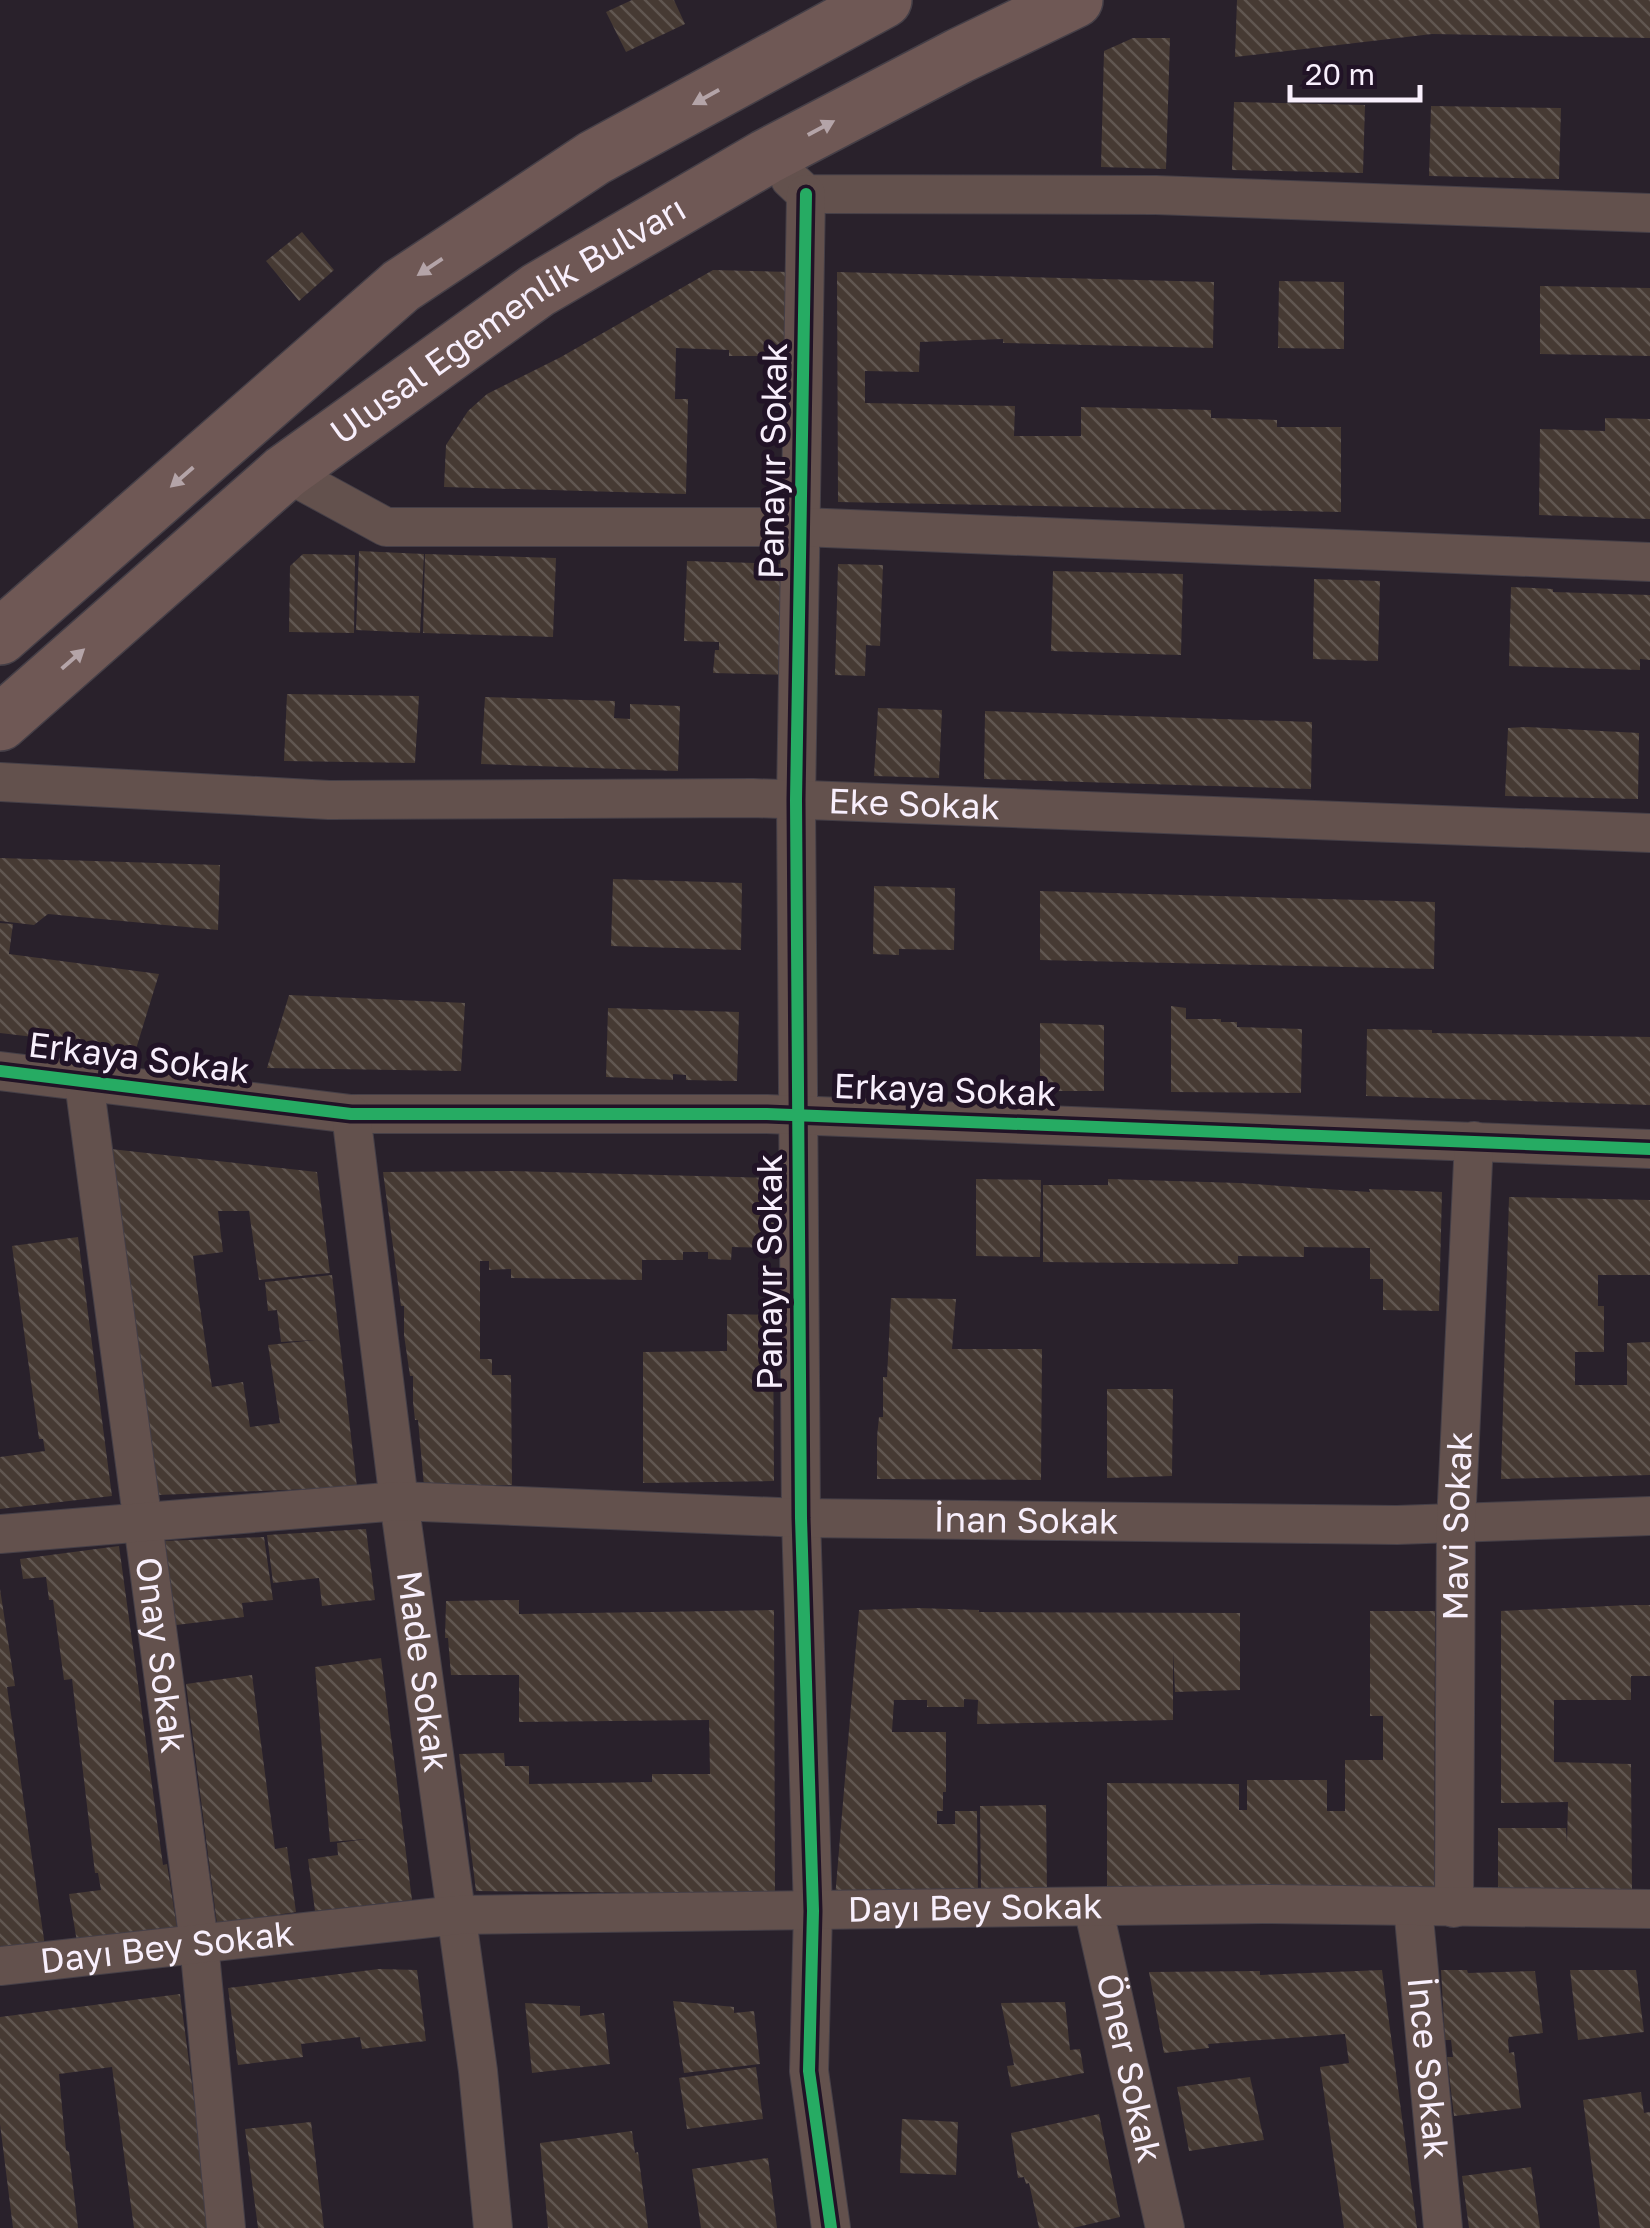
<svg xmlns="http://www.w3.org/2000/svg" width="1650" height="2228" font-family="'Golos Text',sans-serif">
<style>
.building{fill:url(#building-back-hatch)}
.lines{fill:none;stroke-linecap:round;stroke-linejoin:round}
.minor-casing{stroke:#453f47;stroke-width:40}
.primary-casing{stroke:#453f47;stroke-width:58}
.minor{stroke:#63514d;stroke-width:38}
.primary{stroke:#6f5855;stroke-width:55}
.cycleway-casing{stroke:#211326;stroke-width:19}
.cycleway{stroke:#26ab63;stroke-width:12}
.oneway{fill:#b4a4a8}
.labels{text-anchor:middle;stroke-width:10;stroke-linejoin:round;paint-order:stroke}
.street-label{font-size:35px;fill:#f8effc;stroke:#211326}
</style>
<defs>
<pattern id="building-back-hatch" width="6" height="6" patternUnits="userSpaceOnUse" patternTransform="scale(2.5)"><rect width="6" height="6" fill="#463a33"/><path d="M-1 5l2 2M0 0l6 6M5-1l2 2" fill="none" stroke="#615751"/></pattern>
</defs>
<rect width="100%" height="100%" fill="#29212b"/>
<g class="building">
<path d="M632 0H674L685 24 626 52 606 12Z"/>
<path d="M1237 0H1650V38L1432 34 1235 57Z"/>
<path d="M1133 38H1170L1166 169 1101 167 1104 51Z"/>
<path d="M1234 102 1365 105 1363 173 1232 170Z"/>
<path d="M1431 106 1561 108 1559 179 1429 176Z"/>
<path d="M302 232 334 270 299 301 266 261Z"/>
<path d="M713 270 790 272 793 370H767V356H729V350L676 348 675 399H688L686 494 444 487 446 445 468 411 487 394 561 357Z"/>
<path d="M837 272 1214 282 1213 348 1003 343V339L920 342 919 372 865 371V403L1015 406 1014 436H1081V407L1211 410V418L1277 420V427H1341V512L838 502Z"/>
<path d="M1279 281 1344 282V349L1278 348Z"/>
<path d="M1540 286 1650 288V356L1540 354Z"/>
<path d="M1605 418 1650 419V519L1539 515 1540 429 1605 431Z"/>
<path d="M359 551 424 554 420 633 356 630Z"/>
<path d="M303 554 355 555 354 633 289 632 290 566Z"/>
<path d="M425 554 556 558 553 637 423 633Z"/>
<path d="M687 561 792 564 790 675 713 673 715 650H719V642L684 641Z"/>
<path d="M838 564 883 565 880 646 866 645 865 676 835 675Z"/>
<path d="M1053 571 1183 574 1181 655 1051 651Z"/>
<path d="M1314 579 1380 581 1378 661 1313 659Z"/>
<path d="M1511 587 1553 589V592L1650 595V660L1640 659V670L1509 666Z"/>
<path d="M287 694 419 696 415 763 284 761Z"/>
<path d="M485 697 615 701 614 718 630 719V704L680 706 678 771 481 764Z"/>
<path d="M878 708 942 710 939 778 874 776Z"/>
<path d="M985 711 1312 722 1311 789 984 779Z"/>
<path d="M1527 727 1639 733 1638 799 1505 796 1508 728Z"/>
<path d="M0 858 220 865 218 930 48 914 34 925 0 921Z"/>
<path d="M613 879 742 883 741 950 611 946Z"/>
<path d="M874 886 955 888 954 950 899 949V955L873 954Z"/>
<path d="M1040 891 1435 902 1434 969 1040 960Z"/>
<path d="M0 923 13 924 9 954 159 974 136 1049 0 1033Z"/>
<path d="M289 995 465 1003 461 1071 267 1068Z"/>
<path d="M1171 1006 1186 1008V1019H1221V1022H1237V1027L1302 1029 1301 1093 1171 1092Z"/>
<path d="M608 1008 739 1012 737 1081 686 1080V1075L673 1074V1080L606 1077Z"/>
<path d="M1040 1023 1104 1025V1091H1040Z"/>
<path d="M1367 1029 1432 1030V1033L1650 1037V1105L1366 1096Z"/>
<path d="M111 1149 317 1172 330 1273 259 1280 249 1211H218L223 1252 193 1256 197 1287 212 1387 243 1382 250 1427 280 1423 268 1345 315 1340 281 1342 277 1310 268 1311 265 1282 332 1275 357 1487 158 1495Z"/>
<path d="M511 1171 773 1178 774 1248 732 1247 731 1260 708 1259V1252H683V1260H642V1280L511 1278V1269L489 1270V1261H480V1359H492V1375H511L512 1485 424 1486 418 1420H415L413 1402V1376H410L404 1335V1306H401L383 1172Z"/>
<path d="M976 1179 1041 1180 1040 1257 976 1256Z"/>
<path d="M1108 1179 1239 1183 1370 1192 1369 1189 1442 1192 1439 1311 1383 1310V1279H1370V1248L1304 1247V1257L1238 1256V1264L1043 1262V1185H1108Z"/>
<path d="M1509 1197 1650 1200V1275H1598V1306H1604V1352H1575V1385H1627V1343L1650 1342V1475L1501 1479Z"/>
<path d="M78 1237 112 1496 0 1509V1457L45 1451 43 1439H39L12 1246Z"/>
<path d="M891 1298 956 1299 952 1349H1042L1041 1480 877 1479V1437L879 1417H883V1377H887Z"/>
<path d="M727 1314 773 1315 774 1481 643 1483V1352L727 1351Z"/>
<path d="M1107 1389H1173L1172 1476 1107 1478Z"/>
<path d="M366 1529 375 1600 322 1606 319 1578 273 1583 267 1535Z"/>
<path d="M264 1537 273 1600 242 1603 244 1617 176 1625 165 1541Z"/>
<path d="M119 1546 163 1865 167 1864 177 1928 77 1942 69 1894 101 1890 98 1873H95L72 1679 64 1680 53 1600H49L46 1577 23 1579 20 1559Z"/>
<path d="M0 1589 15 1686 7 1687 45 1946 0 1952Z"/>
<path d="M519 1600V1614L774 1610 775 1899 653 1893 476 1891 459 1754 504 1753 505 1766H529V1784L652 1782V1774H710L709 1720 519 1722V1675H451L448 1638H445L446 1601Z"/>
<path d="M1631 1605H1650V1676H1631V1700H1554V1762L1631 1764 1632 1894 1498 1893V1828H1566L1567 1843 1568 1802 1501 1803V1611Z"/>
<path d="M918 1608 979 1610V1612L1240 1613V1690L1175 1692 1173 1651V1720L977 1724 978 1700 964 1699V1707H927V1700H894L892 1732H946V1792H943V1811H937V1824H955V1811H977L978 1895 835 1898 859 1610Z"/>
<path d="M1370 1611H1435L1434 1894 1107 1893V1783L1239 1784V1810H1247V1780H1327V1811H1345V1760H1383V1716H1370Z"/>
<path d="M381 1658 412 1900 315 1911 308 1859 338 1855 337 1843 366 1839 330 1842 315 1667Z"/>
<path d="M252 1675 275 1849 287 1847 296 1912 217 1924 186 1684Z"/>
<path d="M1046 1805 1047 1894H981L980 1806Z"/>
<path d="M379 1969 417 1970 426 2041 362 2049 360 2037 301 2044 303 2057 238 2065 228 1988Z"/>
<path d="M1382 1970 1417 2228H1344L1320 2067 1349 2063 1345 2034 1208 2044 1209 2048 1164 2053 1149 1972 1260 1971V1975Z"/>
<path d="M1441 1970H1467L1468 1973 1535 1971 1543 2033 1509 2037 1508 2040 1509 2053 1514 2052 1521 2108 1454 2116 1447 2057H1453L1451 2040H1445Z"/>
<path d="M1570 1970H1636L1644 2032 1578 2040Z"/>
<path d="M180 1994 211 2228H134L112 2067 59 2074 66 2150 69 2152 78 2228H13L0 2124V2017Z"/>
<path d="M673 2001 734 2007V2013L754 2011 760 2064 684 2073Z"/>
<path d="M1065 2002 1070 2050 1080 2049 1084 2073 1011 2087 1007 2066 1014 2065 1001 2003Z"/>
<path d="M525 2003 580 2006V2016L604 2013 610 2064 532 2073Z"/>
<path d="M756 2067 763 2119 687 2129 679 2078Z"/>
<path d="M1250 2077 1264 2140 1189 2151 1177 2087Z"/>
<path d="M1641 2092 1644 2113 1650 2112V2228H1600L1583 2100Z"/>
<path d="M1099 2114 1120 2217 1073 2228H1039L1029 2183 1026 2184 1024 2177 1018 2178 1011 2133Z"/>
<path d="M902 2119 958 2122 956 2175 900 2173Z"/>
<path d="M311 2122 324 2228H258L245 2129Z"/>
<path d="M632 2131 635 2153 638 2152 648 2228H548L540 2143Z"/>
<path d="M768 2158 777 2228H701L692 2169Z"/>
<path d="M1531 2167 1540 2228H1469L1462 2176Z"/>
</g>
<g class="lines">
<defs>
<g id="minor">
<path d="M790 179 806 194 1156 195 1650 213"/>
<path d="M806 194 796 800 801 1518 813 1911 809 2071 831 2228"/>
<path d="M285 472 386 527H802L1650 562"/>
<path id="s1" d="M0 782 329 800 753 798 1650 833"/>
<path d="M0 1071 351 1114H767L1650 1149"/>
<path id="s2" d="M84 1082 199 1943 226 2228"/>
<path id="s3" d="M351 1114 399 1501 478 2071 493 2228"/>
<path id="s4" d="M0 1534 399 1501 801 1518 1397 1525 1650 1516"/>
<path id="s5" d="M1093 1907 1165 2228"/>
<path id="s6" d="M1413 1907 1443 2228"/>
<path id="s7" d="M1454 1908 1456 1523 1474 1141"/>
<path id="s8" d="M0 1966 457 1915 1263 1904 1650 1909"/>
</g>
<g id="primary">
<path d="M0 637 401 286 594 158 884 0"/>
<path id="s9" d="M0 723 285 472 538 290 766 157 959 56 1075 0"/>
</g>
</defs>
<use href="#minor" class="minor-casing"/>
<use href="#primary" class="primary-casing"/>
<use href="#minor" class="minor"/>
<use href="#primary" class="primary"/>
<defs>
<g id="cycleway">
<path d="M806 194 796 800 801 1518 813 1911 809 2071 831 2228"/>
<path d="M0 1071 351 1114H767L1650 1149"/>
</g>
</defs>
<use href="#cycleway" class="cycleway-casing"/>
<use href="#cycleway" class="cycleway"/>
</g>
<defs><path id="oneway-solid" d="M-6-.8H1V-3.2L6.5 0L1 3.2V.8H-6Z" transform="scale(2.5)"/></defs>
<g class="oneway">
<use href="#oneway-solid" transform="translate(706 97) rotate(151)"/>
<use href="#oneway-solid" transform="translate(821 128) rotate(-28)"/>
<use href="#oneway-solid" transform="translate(430 267) rotate(146)"/>
<use href="#oneway-solid" transform="translate(182 477) rotate(139)"/>
<use href="#oneway-solid" transform="translate(73 659) rotate(-41)"/>
</g>
<g class="labels">
<g class="street-label">
<text dy="12" stroke="none"><textPath href="#s9" startOffset="650">Ulusal Egemenlik Bulvarı</textPath></text>
<text transform="translate(773 461) rotate(-89)" y="12">Panayır Sokak</text>
<text dy="12" stroke="none"><textPath href="#s1" startOffset="915">Eke Sokak</textPath></text>
<text transform="translate(139 1058) rotate(7)" y="12">Erkaya Sokak</text>
<text transform="translate(945 1090) rotate(2)" y="12">Erkaya Sokak</text>
<text transform="translate(770 1272) rotate(-90)" y="12">Panayır Sokak</text>
<text dy="12" stroke="none"><textPath href="#s4" startOffset="1028">İnan Sokak</textPath></text>
<text dy="12" stroke="none"><textPath href="#s7" startOffset="382">Mavi Sokak</textPath></text>
<text dy="12" stroke="none"><textPath href="#s2" startOffset="578">Onay Sokak</textPath></text>
<text dy="12" stroke="none"><textPath href="#s3" startOffset="562">Made Sokak</textPath></text>
<text dy="12" stroke="none"><textPath href="#s8" startOffset="978">Dayı Bey Sokak</textPath></text>
<text dy="12" stroke="none"><textPath href="#s8" startOffset="168">Dayı Bey Sokak</textPath></text>
<text dy="12" stroke="none"><textPath href="#s5" startOffset="165">Öner Sokak</textPath></text>
<text dy="12" stroke="none"><textPath href="#s6" startOffset="162">İnce Sokak</textPath></text>
</g>
</g>
<path d="M1290 85v15h130v-15" fill="none" stroke="#f8effc" stroke-width="5"/>
<text x="1305" y="85" font-size="30" fill="#f8effc" stroke="#211326" stroke-width="8" paint-order="stroke">20 m</text>
</svg>
